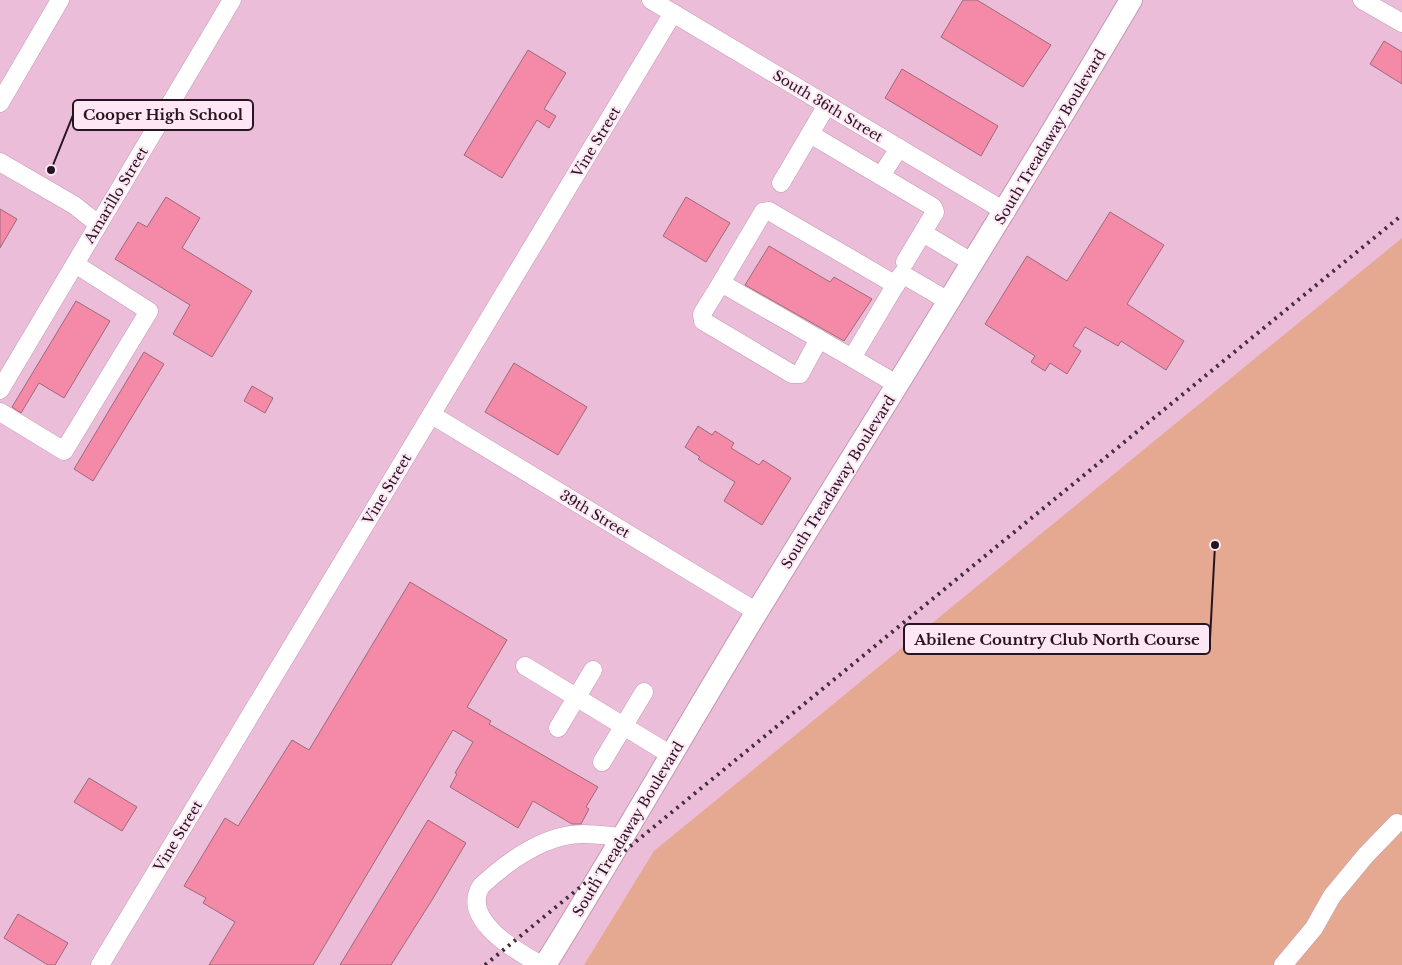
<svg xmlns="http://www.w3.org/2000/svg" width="1402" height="965" font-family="'Libre Baskerville',serif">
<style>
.green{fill:#e5a890}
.building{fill:#f58aa8;stroke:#9c6b77}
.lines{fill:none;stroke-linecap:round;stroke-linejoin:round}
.minor-casing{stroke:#c597b2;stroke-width:19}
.major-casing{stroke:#c597b2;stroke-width:24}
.minor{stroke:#fff;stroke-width:18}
.major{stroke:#fff;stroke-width:22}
.rail{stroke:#432d3b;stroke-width:4;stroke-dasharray:2.5 5;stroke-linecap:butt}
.labels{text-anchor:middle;stroke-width:4;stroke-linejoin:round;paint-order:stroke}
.street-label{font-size:14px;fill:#261520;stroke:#ffe6f4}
.leader{fill:none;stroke:#261520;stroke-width:2}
.callout-dot{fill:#261520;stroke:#ffe6f4;stroke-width:2}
.callout{fill:#ffe6f4;stroke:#261520;stroke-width:2}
.callout-label{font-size:15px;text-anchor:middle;font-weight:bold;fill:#261520}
</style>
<rect width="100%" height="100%" fill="#ecbdd9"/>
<path class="green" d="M1402 238V965H584L654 851Z"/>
<g class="building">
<path d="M963 0H977L1051 45 1023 87 941 37Z"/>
<path d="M1384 41 1402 52V84L1370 64Z"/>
<path d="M528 50 566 73 544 109 556 116 549 128 537 120 502 178 464 155Z"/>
<path d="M902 69 998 126 981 156 885 98Z"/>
<path d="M166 197 200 218 182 248 252 291 212 357 173 334 190 305 115 259 138 222 147 227Z"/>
<path d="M686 197 730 223 706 262 663 236Z"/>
<path d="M0 209 17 219 0 248Z"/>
<path d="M1110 212 1164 245 1127 304 1184 341 1166 370 1121 341 1118 346 1085 327 1073 346 1081 351 1067 374 1050 363 1045 371 1031 362 1035 356 985 324 1027 256 1067 281Z"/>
<path d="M769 246 830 282 834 277 872 299 844 341 745 285Z"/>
<path d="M76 301 110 321 64 398 39 383 21 413 12 407Z"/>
<path d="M144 352 164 364 93 481 74 469Z"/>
<path d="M514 363 587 407 558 455 485 412Z"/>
<path d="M252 386 273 398 265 413 244 401Z"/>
<path d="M698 426 712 435 715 431 734 443 731 448 759 465 763 460 791 478 762 525 724 501 735 482 698 459 700 457 685 447Z"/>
<path d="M410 582 507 640 467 707 491 721 489 724 598 787 586 807 589 809 581 824H572L533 801 518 828 450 787 457 774 455 773 473 742 453 730 313 965H209L235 922 203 903 206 898 184 886 225 818 238 826 292 740 309 750Z"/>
<path d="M89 778 137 807 122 831 74 802Z"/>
<path d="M428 820 466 843 432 900 391 965H340Z"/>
<path d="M18 914 68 943 55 965H48L4 938Z"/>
</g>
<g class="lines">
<defs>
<g id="minor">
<path d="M651 0 1006 212"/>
<path d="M1362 0 1402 23"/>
<path d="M0 103 60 0"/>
<path d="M810 134 933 207 935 212 905 262"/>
<path d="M0 162 74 205 98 224"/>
<path d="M881 176 899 148"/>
<path d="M781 183 827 105"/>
<path d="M923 233 973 263"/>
<path d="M721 283 702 314 703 321 792 374H800L819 339"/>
<path d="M852 358 721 283 763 212 769 211 896 285"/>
<path d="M898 385 852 358 902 274 950 302"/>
<path d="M0 390 232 0"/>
<path d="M0 412 64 451 149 311 75 264"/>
<path d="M432 415 757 612"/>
<path d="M525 666 671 755"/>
<path d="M558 728 593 670"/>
<path d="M602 762 644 692"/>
<path d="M100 965 673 13"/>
<path d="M541 965C518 952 460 920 481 886 508 861 545 834 583 834 596 834 609 836 622 837"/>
<path d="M1283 965 1314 928 1332 896 1366 855 1397 823"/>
</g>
<path id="major" d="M545 965C618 848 686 728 758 610 883 407 1010 205 1131 0"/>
</defs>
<use href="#minor" class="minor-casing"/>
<use href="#major" class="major-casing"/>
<use href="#minor" class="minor"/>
<use href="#major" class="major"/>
<path class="rail" d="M485 965 1402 215"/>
</g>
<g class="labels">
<g class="street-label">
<text transform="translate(828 106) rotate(31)" y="5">South 36th Street</text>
<text transform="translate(1050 137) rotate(-59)" y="5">South Treadaway Boulevard</text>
<text transform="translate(596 142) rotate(-59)" y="5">Vine Street</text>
<text transform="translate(116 195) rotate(-59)" y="5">Amarillo Street</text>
<text transform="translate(838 482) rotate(-58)" y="5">South Treadaway Boulevard</text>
<text transform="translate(387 489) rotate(-59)" y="5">Vine Street</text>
<text transform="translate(595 514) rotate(31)" y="5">39th Street</text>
<text transform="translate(628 829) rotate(-59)" y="5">South Treadaway Boulevard</text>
<text transform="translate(178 836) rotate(-59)" y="5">Vine Street</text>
</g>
</g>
<path class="leader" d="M51 170L73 115M1215 545L1210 639"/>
<g class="callout-dot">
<circle cx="51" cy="170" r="5"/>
<circle cx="1215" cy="545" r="5"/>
</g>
<g class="callout">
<rect x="73" y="100" width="180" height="30" rx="5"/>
<rect x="904" y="624" width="306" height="30" rx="5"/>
</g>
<g class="callout-label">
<text x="163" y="120">Cooper High School</text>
<text x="1057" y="645">Abilene Country Club North Course</text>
</g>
</svg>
